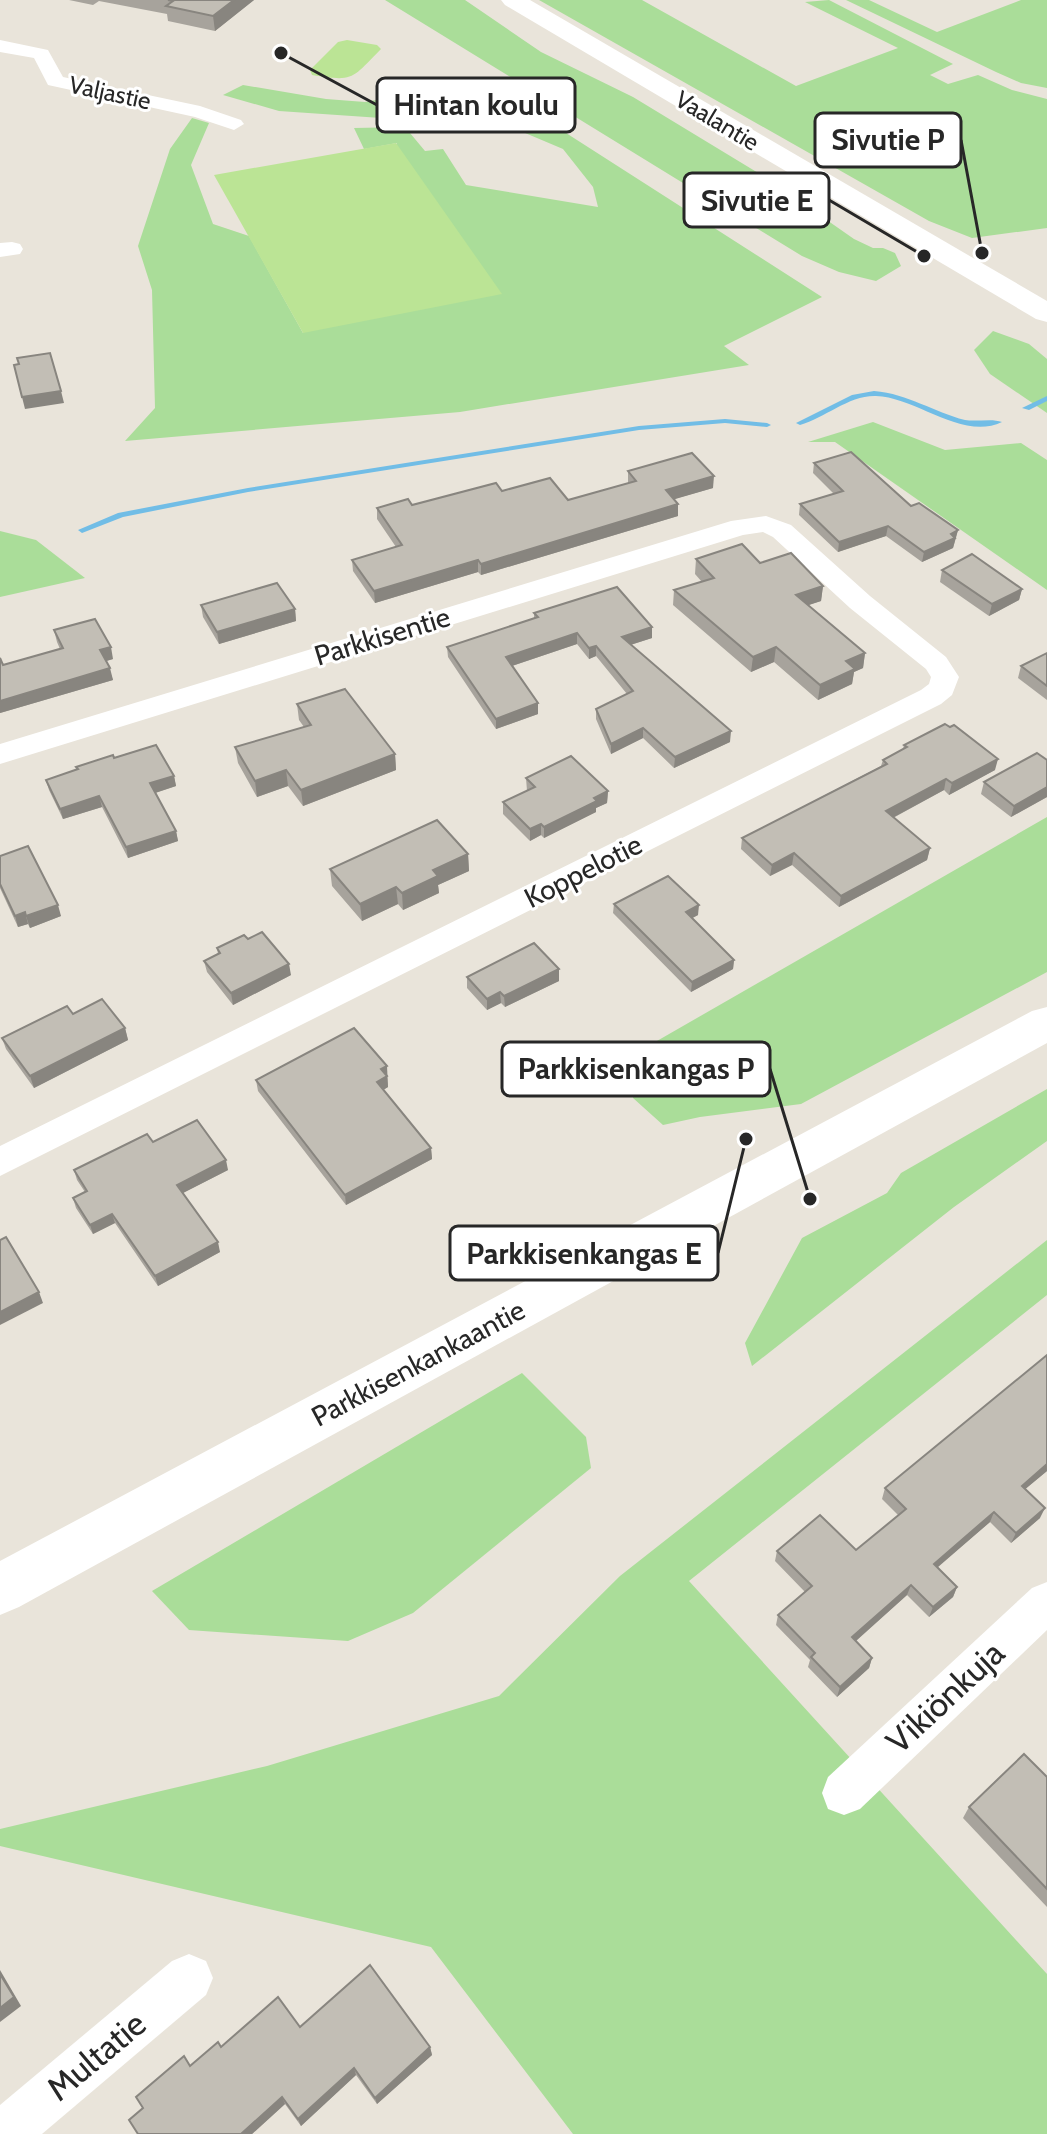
<svg xmlns="http://www.w3.org/2000/svg" width="1047" height="2134" font-family="Cabin,sans-serif">
<style>
.green{fill:#ad9}
.pitch{fill:#bbe495}
.lines{fill:none;stroke-linecap:round;stroke-linejoin:round}
.stream{fill:#71bde6;fill-rule:evenodd}
.minor{fill:#fff;fill-rule:evenodd}
.tertiary{fill:#fff;fill-rule:evenodd}
.secondary{fill:#fff;fill-rule:evenodd}
.wall{fill:#a7a39c}
.shaded-wall{fill:#88857f}
.building{fill:#c2beb5;stroke:#88857f;stroke-width:2}
.labels{text-anchor:middle;stroke-width:6;stroke-linejoin:round;paint-order:stroke}
.far-street-label{font-size:24px;fill:#272727;stroke:#fff}
.street-label{font-size:28px;fill:#272727;stroke:#fff}
.near-street-label{font-size:34px;fill:#272727;stroke:#fff}
.leader{fill:none;stroke:#272727;stroke-width:3}
.callout-dot{fill:#272727;stroke:#fff;stroke-width:3}
.callout{fill:#fff;stroke:#272727;stroke-width:3}
.callout-label{font-size:30px;text-anchor:middle;font-weight:bold;fill:#272727}
</style>
<rect width="100%" height="100%" fill="#e9e4da"/>
<g class="green">
<path d="M385 0H465L541 52 633 97 768 179 854 239 873 248H883L895 253 901 266 876 281 839 272 802 256Z"/>
<path d="M539 0H642L796 86 898 48 805 2 829 0 953 64 930 75 948 84 978 75 1012 90 1047 99V228L972 238 929 221Z"/>
<path d="M846 0H869L937 32 1021 0H1047V88L1021 83 996 72Z"/>
<path d="M243 85 326 99 365 102 409 94H447L488 86 501 88C508 108 534 116 552 124L822 297 724 346 749 365 460 412 125 441 155 408 152 290 138 246 170 149 192 118 209 123 191 165 213 224 249 236 303 333 397 143 364 149 354 128 405 127 425 151 443 149 466 185 598 207 593 187 563 149 506 125 445 115 381 118 279 111 223 95Z"/>
<path d="M993 331 1029 344 1047 359V413L990 374 974 350Z"/>
<path d="M873 422 945 450 1021 443 1047 460V590L835 442H808Z"/>
<path d="M0 531 36 540 85 578 0 597Z"/>
<path d="M1047 817V972L801 1104 700 1117 663 1125 633 1098 636 1053Z"/>
<path d="M1047 1089V1141L954 1207 752 1366 745 1343 802 1238 887 1193 901 1173Z"/>
<path d="M1047 1240V1295L689 1581 1047 1974V2134H573L431 1947 0 1846V1829L267 1766 499 1696 620 1576Z"/>
<path d="M522 1373 586 1437 591 1468 413 1613 348 1641 189 1630 152 1591Z"/>
</g>
<g class="pitch">
<path d="M347 40 377 45 381 49C351 79 355 82 312 75L310 70 338 42Z"/>
<path d="M396 143 502 294 303 333 214 175Z"/>
</g>
<g class="lines">
<g class="stream">
<path d="M874 391C909 394 933 412 965 420 977 422 992 418 1002 422 962 441 916 397 876 396 849 395 825 418 800 425L796 423 852 395Z"/>
<path d="M1047 396V401L1029 410 1022 408Z"/>
<path d="M725 419 767 423 771 425 767 427 725 423 639 430 248 492 123 517 82 533 78 530 118 513 248 488 639 426Z"/>
</g>
<g class="minor">
<path d="M0 40 48 50 63 77 200 106 241 120 244 124 234 130 195 117 48 85 34 58 0 52Z"/>
<path d="M12 242 20 244 23 249 20 254 0 257V243Z"/>
<path d="M766 516 791 525 870 596 946 657 959 677 952 695 941 704 0 1176V1146L921 690 929 684 931 677 926 669 850 608 773 537 763 532 743 535 0 764V744L731 521Z"/>
<path d="M1047 1582V1630L860 1809 844 1815 828 1809 822 1793 828 1777 1032 1588Z"/>
<path d="M189 1954 206 1961 213 1978 206 1995 42 2134H0V2105L172 1961Z"/>
</g>
<path class="tertiary" d="M501 0H530L1047 301V322L1036 319 505 5Z"/>
<path class="secondary" d="M1047 1007V1043L19 1607 0 1615V1561L1032 1011Z"/>
</g>
<g class="wall">
<path d="M69 0H254L215 31 168 21 167 14 99 1 93 5Z"/>
<path d="M814 463 911 506 958 530 953 548 922 562 886 536 838 552 799 515 800 504 834 494 813 473Z"/>
<path d="M628 471 713 488 674 499 678 516 481 575 478 572 375 603 353 571 352 560 396 547 377 519V508L412 505 502 491 568 500 628 483Z"/>
<path d="M696 559 760 563 823 586 821 601 808 605 865 653 863 668 854 672 852 684 818 700 774 662 751 672 673 605 674 590 702 582 695 574Z"/>
<path d="M942 570 1022 589 1019 600 989 616 940 582Z"/>
<path d="M201 605 295 609 296 621 219 644 203 617Z"/>
<path d="M534 613 652 638 630 645 730 742 674 768 643 738 611 754 596 719V709L627 694 596 656 589 659 577 644 512 666 538 703V714L496 729 448 657 447 647 534 618Z"/>
<path d="M54 630 113 659 106 661 113 680 0 713V658L3 665 60 649 57 642Z"/>
<path d="M1047 653V700L1018 678 1021 666Z"/>
<path d="M297 704 395 754 396 770 303 806 288 786 257 797 238 763 235 747 304 727 299 720Z"/>
<path d="M904 745 995 770 949 795 944 790 893 818 930 848 927 860 839 907 792 865 770 876 741 849 742 838 881 766 883 760 903 749Z"/>
<path d="M114 758 174 776 176 786 155 793 176 831 178 841 128 858 102 807 63 819 49 790 46 780 77 770 76 767Z"/>
<path d="M1047 760V797L1011 817 981 794 984 782Z"/>
<path d="M526 778 608 791 607 803 596 808V812L544 838 541 835 530 841 503 814V802L527 791Z"/>
<path d="M468 854 469 871 438 885 439 893 403 910 398 904 362 921 332 886 330 869Z"/>
<path d="M0 856 61 916 30 928 28 924 18 927 0 888Z"/>
<path d="M614 904 698 915 692 918 734 960 733 969 691 992 613 913Z"/>
<path d="M248 939 291 975 233 1005 207 972 204 961 218 954 217 948Z"/>
<path d="M467 977 559 981 505 1007 501 1003 487 1010 467 988Z"/>
<path d="M73 1014 125 1028 128 1040 34 1088 6 1049 2 1038Z"/>
<path d="M387 1077 388 1087 383 1090 431 1148 432 1159 346 1205 258 1091 256 1080Z"/>
<path d="M153 1142 228 1170 183 1193 220 1252 158 1286 115 1223 93 1234 76 1208 73 1198 85 1192 77 1180 74 1170Z"/>
<path d="M1047 1355V1471L1025 1489 1040 1518 1011 1543 990 1522 937 1567 957 1587 953 1597 929 1617 907 1595 856 1641 872 1658 869 1668 837 1697 808 1667 810 1660 776 1625 778 1615 805 1592 775 1561 777 1551 856 1550 898 1515 882 1499 885 1488Z"/>
<path d="M1047 1777V1907L963 1818 969 1807Z"/>
<path d="M300 2027 430 2047 432 2055 377 2104 356 2075 301 2126 285 2104 252 2134H138L190 2066 221 2047Z"/>
</g>
<g class="shaded-wall">
<path d="M234 0H254L215 31 213 16Z"/>
<path d="M61 391 64 403 25 409 22 397Z"/>
<path d="M714 476 713 488 665 502 666 490Z"/>
<path d="M678 504V516L481 575V564Z"/>
<path d="M888 526 886 536 838 552 839 542Z"/>
<path d="M958 530 953 548 922 562 924 552Z"/>
<path d="M478 560V572L375 603 374 591Z"/>
<path d="M823 586 821 601 794 610 796 595Z"/>
<path d="M1022 589 1019 600 989 616 992 604Z"/>
<path d="M295 609 296 621 219 644 217 632Z"/>
<path d="M652 627V638L621 648 622 637Z"/>
<path d="M577 633V644L506 668V657Z"/>
<path d="M596 646V656L589 659V648Z"/>
<path d="M111 647 113 659 103 662 100 650Z"/>
<path d="M776 647 774 662 751 672 753 657Z"/>
<path d="M865 653 863 668 854 672 852 684 818 700 820 685 846 661Z"/>
<path d="M110 668 113 680 0 713V701Z"/>
<path d="M538 703V714L496 729V719Z"/>
<path d="M643 728V738L611 754V744Z"/>
<path d="M731 731 730 742 674 768 675 757Z"/>
<path d="M395 754 396 770 303 806 301 790Z"/>
<path d="M998 759 995 770 949 795 952 783Z"/>
<path d="M286 770 288 786 257 797 255 781Z"/>
<path d="M174 776 176 786 152 794 150 783Z"/>
<path d="M946 779 944 790 883 823 886 811Z"/>
<path d="M1047 787V797L1011 817 1014 806Z"/>
<path d="M608 791 607 803 596 808V812L544 838V827Z"/>
<path d="M99 796 102 807 63 819 60 809Z"/>
<path d="M541 824V835L530 841V829Z"/>
<path d="M176 831 178 841 128 858 126 847Z"/>
<path d="M930 848 927 860 839 907 841 896Z"/>
<path d="M794 853 792 865 770 876 772 865Z"/>
<path d="M468 854 469 871 438 885 439 893 403 910 402 893 433 870Z"/>
<path d="M396 887 398 904 362 921 360 904Z"/>
<path d="M58 905 61 916 30 928 26 916Z"/>
<path d="M699 905 698 915 685 922 686 912Z"/>
<path d="M25 912 28 924 18 927 15 916Z"/>
<path d="M734 960 733 969 691 992 692 982Z"/>
<path d="M289 964 291 975 233 1005 231 993Z"/>
<path d="M559 969V981L505 1007 504 996Z"/>
<path d="M500 992 501 1003 487 1010V999Z"/>
<path d="M125 1028 128 1040 34 1088 30 1076Z"/>
<path d="M387 1066 388 1087 378 1093 377 1082 381 1069Z"/>
<path d="M431 1148 432 1159 346 1205 345 1195Z"/>
<path d="M226 1160 228 1170 179 1195 177 1185Z"/>
<path d="M112 1214 115 1223 93 1234 90 1225Z"/>
<path d="M218 1242 220 1252 158 1286 155 1276Z"/>
<path d="M39 1292 43 1303 0 1325V1312Z"/>
<path d="M1047 1464V1471L1017 1496 1022 1486Z"/>
<path d="M1045 1508 1040 1518 1011 1543 1016 1533Z"/>
<path d="M994 1512 990 1522 930 1574 934 1564Z"/>
<path d="M911 1585 907 1595 849 1647 852 1637Z"/>
<path d="M957 1587 953 1597 929 1617 933 1607Z"/>
<path d="M872 1658 869 1668 837 1697 840 1687Z"/>
<path d="M0 1970 21 2006 0 2022Z"/>
<path d="M430 2047 432 2055 377 2104 375 2098Z"/>
<path d="M354 2068 356 2075 301 2126 298 2119Z"/>
<path d="M282 2097 285 2104 252 2134H241Z"/>
</g>
<g class="building">
<path d="M168 0H234L213 16 166 6 173 1Z"/>
<path d="M50 353 61 391 22 397 14 365 19 364 17 358Z"/>
<path d="M851 452 911 506 919 503 958 530 951 534 955 538 924 552 888 526 839 542 800 504 843 491 814 463Z"/>
<path d="M692 453 714 476 666 490 678 504 481 564 478 560 374 591 352 560 402 545 377 508 408 499 412 505 496 483 502 491 550 478 568 500 636 481 628 471Z"/>
<path d="M742 544 760 563 791 553 823 586 796 595 865 653 846 661 855 669 820 685 776 647 753 657 674 590 714 578 696 559Z"/>
<path d="M972 554 1022 589 992 604 942 570Z"/>
<path d="M277 583 295 609 217 632 201 605Z"/>
<path d="M617 587 652 627 622 637 731 731 675 757 643 728 611 744 596 709 633 691 596 646 589 648 577 633 506 657 538 703 496 719 447 647 538 617 534 613Z"/>
<path d="M95 619 111 647 100 650 110 668 0 701V658L3 665 63 648 54 630Z"/>
<path d="M1047 653V686L1021 666Z"/>
<path d="M345 689 395 754 301 790 286 770 255 781 235 747 311 725 297 704Z"/>
<path d="M945 724 950 727 954 725 998 759 952 783 946 779 886 811 930 848 841 896 794 853 772 865 742 838 887 764 883 760 907 747 904 745Z"/>
<path d="M156 745 174 776 150 783 176 831 126 847 99 796 60 809 46 780 78 769 76 767 113 755 114 758Z"/>
<path d="M1037 753 1047 760V787L1014 806 984 782Z"/>
<path d="M571 756 608 791 594 798 597 801 544 827 541 824 530 829 503 802 535 787 526 778Z"/>
<path d="M437 820 468 854 433 870 438 876 402 893 396 887 360 904 330 869Z"/>
<path d="M28 846 58 905 26 916 25 912 15 916 0 884V856Z"/>
<path d="M668 876 699 905 686 912 734 960 692 982 614 904Z"/>
<path d="M262 932 289 964 231 993 204 961 220 953 217 948 244 935 248 939Z"/>
<path d="M534 943 559 969 504 996 500 992 487 999 467 977Z"/>
<path d="M102 999 125 1028 30 1076 2 1038 67 1006 73 1014Z"/>
<path d="M354 1028 387 1066 381 1069 387 1076 377 1082 431 1148 345 1195 256 1080Z"/>
<path d="M197 1120 226 1160 177 1185 218 1242 155 1276 112 1214 90 1225 73 1198 87 1191 74 1170 147 1134 153 1142Z"/>
<path d="M6 1237 39 1292 0 1312V1240Z"/>
<path d="M1047 1355V1464L1022 1486 1045 1508 1016 1533 994 1512 934 1564 957 1587 933 1607 911 1585 852 1637 872 1658 840 1687 811 1657 815 1653 778 1615 812 1586 777 1551 820 1515 856 1550 906 1509 885 1488Z"/>
<path d="M1024 1754 1047 1777V1889L969 1807Z"/>
<path d="M370 1965 430 2047 375 2098 354 2068 298 2119 282 2097 241 2134H138L129 2120 143 2108 136 2097 184 2056 190 2066 218 2042 221 2047 278 1997 300 2027Z"/>
<path d="M0 1974 14 1997 0 2008Z"/>
</g>
<g class="labels">
<g class="far-street-label">
<text transform="translate(110 93) rotate(12)" y="8">Valjastie</text>
<text transform="translate(717 121) rotate(31)" y="8">Vaalantie</text>
</g>
<g class="street-label">
<text transform="translate(382 636) rotate(-17)" y="10">Parkkisentie</text>
<text transform="translate(583 871) rotate(-27)" y="10">Koppelotie</text>
<text transform="translate(418 1363) rotate(-28)" y="10">Parkkisenkankaantie</text>
</g>
<g class="near-street-label">
<text transform="translate(945 1697) rotate(-43)" y="12">Vikiönkuja</text>
<text transform="translate(96 2056) rotate(-40)" y="12">Multatie</text>
</g>
</g>
<path class="leader" d="M281 53L377 105M982 253L961 140M924 256L829 200M810 1199L770 1069M746 1139L718 1253"/>
<g class="callout-dot">
<circle cx="281" cy="53" r="8"/>
<circle cx="982" cy="253" r="8"/>
<circle cx="924" cy="256" r="8"/>
<circle cx="810" cy="1199" r="8"/>
<circle cx="746" cy="1139" r="8"/>
</g>
<g class="callout">
<rect x="377" y="78" width="198" height="54" rx="8"/>
<rect x="815" y="113" width="146" height="54" rx="8"/>
<rect x="684" y="173" width="145" height="54" rx="8"/>
<rect x="502" y="1042" width="268" height="54" rx="8"/>
<rect x="450" y="1226" width="268" height="54" rx="8"/>
</g>
<g class="callout-label">
<text x="476" y="115">Hintan koulu</text>
<text x="888" y="150">Sivutie P</text>
<text x="757" y="211">Sivutie E</text>
<text x="636" y="1079">Parkkisenkangas P</text>
<text x="584" y="1264">Parkkisenkangas E</text>
</g>
</svg>
